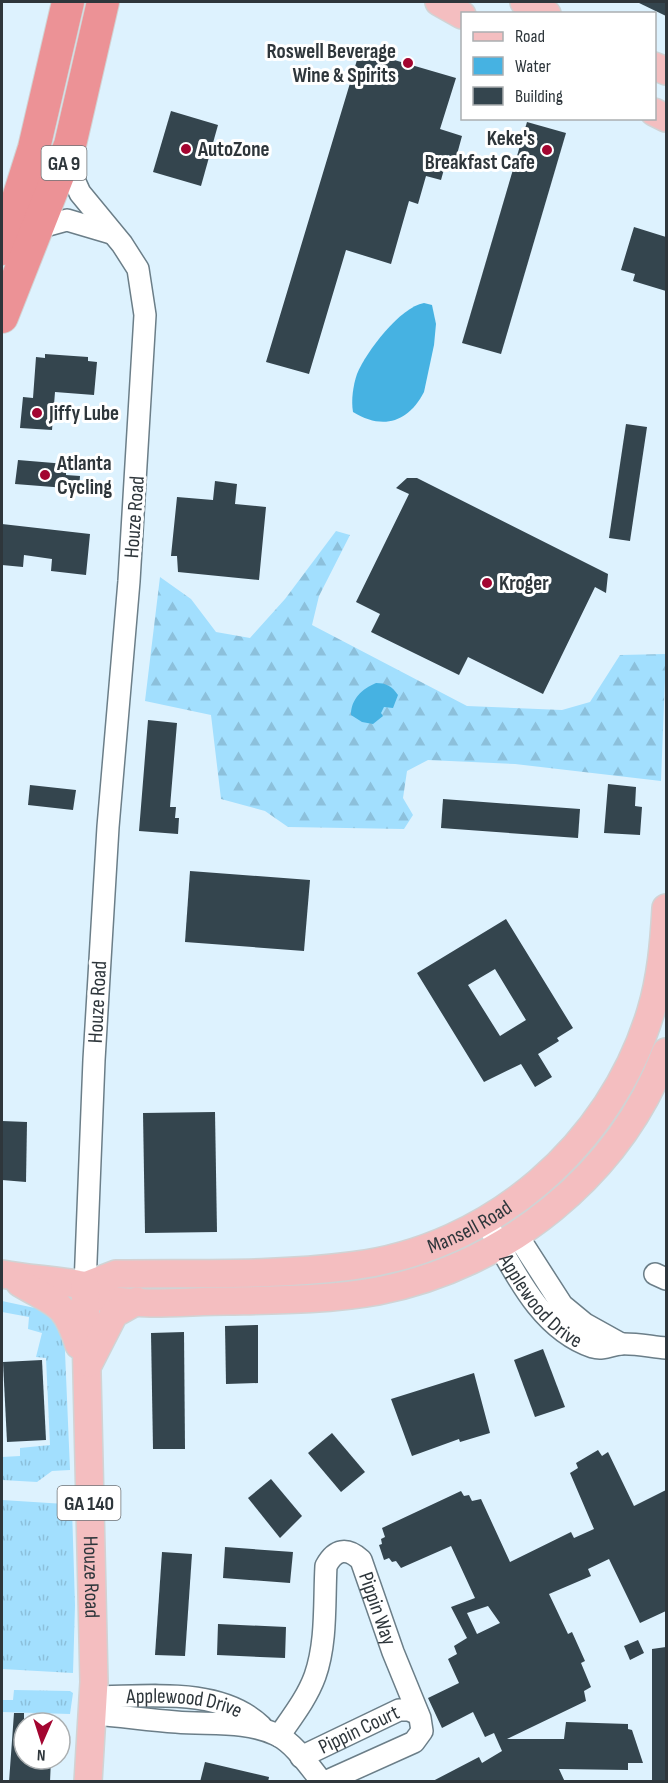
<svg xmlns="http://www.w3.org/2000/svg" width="668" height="1783" font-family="'Sofia Sans Condensed',sans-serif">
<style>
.grass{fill:url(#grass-tufts)}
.forest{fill:url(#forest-firs)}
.water{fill:#46b2e2}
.building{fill:#34454e;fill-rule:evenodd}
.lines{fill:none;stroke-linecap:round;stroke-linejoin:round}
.minor-casing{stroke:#6b7e88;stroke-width:24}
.major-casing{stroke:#d1d3d4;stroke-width:30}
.highway-casing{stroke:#d1d3d4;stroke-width:34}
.minor{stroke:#fff;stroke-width:21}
.major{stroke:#f4bec0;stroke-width:27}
.highway{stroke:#ec9296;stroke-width:32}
.poi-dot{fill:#a30530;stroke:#fff;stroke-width:2}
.labels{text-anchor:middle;stroke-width:6;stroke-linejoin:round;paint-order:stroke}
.shield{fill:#fff;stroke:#6d7276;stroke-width:1.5}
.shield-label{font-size:20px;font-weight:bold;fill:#2e363b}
.poi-label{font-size:21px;font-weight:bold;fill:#2e363b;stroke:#fff;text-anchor:start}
.street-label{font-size:21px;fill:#2e363b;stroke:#fff}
</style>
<defs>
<pattern id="grass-tufts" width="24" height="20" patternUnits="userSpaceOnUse" patternTransform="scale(1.5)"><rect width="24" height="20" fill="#a2dffe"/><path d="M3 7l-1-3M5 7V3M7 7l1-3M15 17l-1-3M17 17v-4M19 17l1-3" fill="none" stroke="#8cc0db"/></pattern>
<pattern id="forest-firs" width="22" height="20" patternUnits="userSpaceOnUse" patternTransform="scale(1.5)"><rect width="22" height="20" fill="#a2dffe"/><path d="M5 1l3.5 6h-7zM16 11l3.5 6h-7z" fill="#8cc0db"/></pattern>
</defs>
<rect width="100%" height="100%" fill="#ddf2fe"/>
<g class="grass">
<path d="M2 1301 49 1311 64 1328 70 1470 52 1471 37 1482 2 1480V1457L20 1456V1448L50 1445 46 1358 36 1357 42 1333 28 1329 29 1317 2 1312Z"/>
<path d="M2 1500 65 1504 72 1508 75 1605 73 1673 2 1669Z"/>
<path d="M14 1690 70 1691 73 1693 70 1714 2 1712V1700H13Z"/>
</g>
<path class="forest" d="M336 531 350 535 319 596 312 625 467 706 562 710 590 702 620 655 666 654 661 781 515 764 428 760 407 771 403 798 413 815 404 829 288 827 265 811 221 799 211 715 145 701 160 577 191 599 216 632 250 638 285 599Z"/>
<g class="water">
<path d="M424 303 432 305 436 324 434 345 424 392C408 423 382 430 353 412 351 400 353 386 357 374 366 352 400 307 424 303Z"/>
<path d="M376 683C386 683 392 686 398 695L393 708 384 707 381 713 383 716 373 724 362 722 351 715C351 699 362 689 376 683Z"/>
</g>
<g class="building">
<path d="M637 2H666V16Z"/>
<path d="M360 50 456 78 440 129 462 136 456 158 448 155 441 180 426 176 418 204 409 201 391 264 346 250 309 374 266 362Z"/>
<path d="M171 111 218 125 201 186 153 172Z"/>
<path d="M527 122 566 133 501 354 462 343Z"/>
<path d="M634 227 666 237V291L633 281 635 274 621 270Z"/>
<path d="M45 354 88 357V361L97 362 94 395 55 392 52 430 20 428 23 397 33 398 36 357 45 358Z"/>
<path d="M626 424 647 427 630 541 609 538Z"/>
<path d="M18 460 66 464V475L80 476 79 489 15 484Z"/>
<path d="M407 478H417L608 574 606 593 595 587 543 694 468 657 459 675 371 632 380 614 356 602 409 494 396 488Z"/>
<path d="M215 481 237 484 235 504 266 507 259 580 178 572 177 556H171L177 497 213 500Z"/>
<path d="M2 524 90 534 86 575 51 571 52 559 24 555 23 567 2 565Z"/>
<path d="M148 720 177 723 170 807H176L175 818H179L178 834 139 831Z"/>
<path d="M608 784 636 787 635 806 642 807 640 835 604 833Z"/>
<path d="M30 785 76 790 73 810 28 805Z"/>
<path d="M443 799 580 809 578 838 441 828Z"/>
<path d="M190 871 310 880 304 951 185 942Z"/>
<path d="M506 919 573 1028 557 1038 559 1041 538 1054 552 1077 535 1087 521 1064 484 1082 417 973ZM495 969 526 1020 500 1036 468 985Z"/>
<path d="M215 1112 217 1232 145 1233 143 1113Z"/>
<path d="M2 1121 27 1122 26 1182 2 1180Z"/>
<path d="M258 1325V1383L226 1384 225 1326Z"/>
<path d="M184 1332 185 1449H153L151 1333Z"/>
<path d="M543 1349 565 1407 535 1417 514 1360Z"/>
<path d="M42 1360 46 1440 7 1442 3 1362Z"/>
<path d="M474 1373 490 1433 460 1442 459 1439 412 1456 391 1399Z"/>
<path d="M332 1433 365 1472 341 1492 308 1453Z"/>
<path d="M598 1450 602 1456 608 1452 634 1506 666 1490V1611L640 1623 609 1559 588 1569 591 1576 549 1594 568 1634 572 1632 585 1661 581 1663 591 1687 584 1691 586 1701 507 1739H564L566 1722 628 1724V1729L632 1730 643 1763H628V1770L559 1769 565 1782H431L479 1757 482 1763 502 1751 494 1733 485 1737 473 1712 442 1728 428 1698 459 1683 448 1659 457 1654 454 1646 467 1638 451 1607 475 1598 451 1546 401 1568 396 1561 392 1562 389 1558 384 1560 379 1545 382 1544 381 1539 385 1537 382 1528 461 1491 464 1496 469 1495 472 1501 481 1499 510 1562 571 1532 574 1538 594 1529 570 1473 578 1468 576 1463ZM488 1606 500 1623 477 1634 467 1613Z"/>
<path d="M271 1479 302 1516 280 1538 248 1498Z"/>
<path d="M225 1547 293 1552 290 1583 223 1578Z"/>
<path d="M162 1552 192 1554 185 1656 155 1655Z"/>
<path d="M218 1624 286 1627 285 1658 217 1655Z"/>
<path d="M638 1640 644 1653 630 1660 624 1646Z"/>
<path d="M666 1647V1782H652V1649Z"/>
<path d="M14 1713H24V1759H51L50 1782H9Z"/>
<path d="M205 1762 269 1777 268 1782H200Z"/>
</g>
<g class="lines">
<defs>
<g id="minor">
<path d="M67 153 71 173 80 193 122 244 138 269 145 315 129 581 108 827 94 1060 85 1286"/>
<path d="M38 228 67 220 111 233"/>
<path id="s1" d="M485 1220C512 1266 538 1329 593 1347 603 1350 611 1345 620 1344 635 1343 652 1347 666 1348"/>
<path d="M517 1235 562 1305 585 1324 621 1344"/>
<path d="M655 1274 666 1279"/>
<path id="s2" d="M93 1697C146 1697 219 1686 261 1726"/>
<path d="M93 1714C121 1716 148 1720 176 1722 209 1725 246 1720 277 1735 295 1744 309 1766 322 1782"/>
<path id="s3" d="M279 1736C292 1717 307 1698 315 1676 327 1642 324 1602 326 1566 335 1549 347 1547 361 1560L393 1652 420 1718 422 1731 414 1742 325 1782"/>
<path id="s4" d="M301 1757 399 1710H409L418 1714"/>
</g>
<g id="major">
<path d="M439 2 462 15"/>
<path d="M524 2 547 14"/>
<path d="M654 66 666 71"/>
<path d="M654 112 666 118"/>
<path d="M2 1274C28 1279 56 1280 82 1285 93 1288 100 1298 110 1300 148 1306 190 1301 228 1301 278 1300 329 1300 378 1291 506 1266 620 1175 666 1052"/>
<path d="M20 1283C57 1305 65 1301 79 1345"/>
<path id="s5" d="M85 1286 116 1274C194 1273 274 1276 351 1266 491 1249 611 1145 651 1011 661 978 664 943 666 908"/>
<path id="s6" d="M85 1286 94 1682 88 1782"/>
<path d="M89 1363 114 1314 137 1301"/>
</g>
<g id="highway">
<path d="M2 249 34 148 68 2"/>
<path d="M2 317 70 145 103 2"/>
</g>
</defs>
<use href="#minor" class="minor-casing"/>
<use href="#major" class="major-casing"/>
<use href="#highway" class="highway-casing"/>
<use href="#minor" class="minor"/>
<use href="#major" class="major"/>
<use href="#highway" class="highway"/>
</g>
<g class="poi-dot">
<circle cx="408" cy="63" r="6"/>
<circle cx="186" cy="149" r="6"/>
<circle cx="547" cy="150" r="6"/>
<circle cx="37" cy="413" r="6"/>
<circle cx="45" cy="475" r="6"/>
<circle cx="487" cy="583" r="6"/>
</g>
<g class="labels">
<g class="shield">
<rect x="41.5" y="146" width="45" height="34" rx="4.5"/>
<rect x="57.5" y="1486" width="63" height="34" rx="4.5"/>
</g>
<g class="shield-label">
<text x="64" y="170">GA 9</text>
<text x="89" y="1510">GA 140</text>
</g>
<g class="poi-label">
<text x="396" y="58" text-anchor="end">Roswell Beverage<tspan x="396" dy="24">Wine &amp; Spirits</tspan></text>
<text x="535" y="145" text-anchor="end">Keke's<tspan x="535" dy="24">Breakfast Cafe</tspan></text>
<text x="198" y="156">AutoZone</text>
<text x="49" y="420">Jiffy Lube</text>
<text x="57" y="470">Atlanta<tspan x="57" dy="24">Cycling</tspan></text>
<text x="499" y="590">Kroger</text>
</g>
<g class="street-label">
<text transform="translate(134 517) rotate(-86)" y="7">Houze Road</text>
<text transform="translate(97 1002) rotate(-87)" y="7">Houze Road</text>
<text dy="7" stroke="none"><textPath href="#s5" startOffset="394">Mansell Road</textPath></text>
<text dy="7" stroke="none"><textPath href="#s1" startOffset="99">Applewood Drive</textPath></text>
<text dy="7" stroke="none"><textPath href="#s6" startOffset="291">Houze Road</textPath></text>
<text dy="7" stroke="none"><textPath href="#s3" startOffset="276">Pippin Way</textPath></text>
<text dy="7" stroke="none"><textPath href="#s2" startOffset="92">Applewood Drive</textPath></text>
<text dy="7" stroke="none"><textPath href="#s4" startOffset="64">Pippin Court</textPath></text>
</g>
</g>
<rect width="668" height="1783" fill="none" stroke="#2e363b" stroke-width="6"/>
<rect x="461" y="12" width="195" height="108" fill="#ffffff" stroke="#abafb1" stroke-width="1.5"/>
<rect x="473" y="32" width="30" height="9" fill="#f4bec0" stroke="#abafb1" stroke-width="1.5"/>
<text x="515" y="42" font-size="18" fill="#2e363b">Road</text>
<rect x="473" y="57" width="30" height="18" fill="#46b2e2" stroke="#abafb1" stroke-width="1.5"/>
<text x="515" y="72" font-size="18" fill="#2e363b">Water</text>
<rect x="473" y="87" width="30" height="18" fill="#34454e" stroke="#abafb1" stroke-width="1.5"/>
<text x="515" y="102" font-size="18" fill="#2e363b">Building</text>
<g transform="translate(42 1741) rotate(183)"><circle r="28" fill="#ffffff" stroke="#abafb1" stroke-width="1.5"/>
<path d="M0-4.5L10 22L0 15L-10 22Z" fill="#a30530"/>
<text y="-9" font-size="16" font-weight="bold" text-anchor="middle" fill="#2e363b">N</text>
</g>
</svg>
